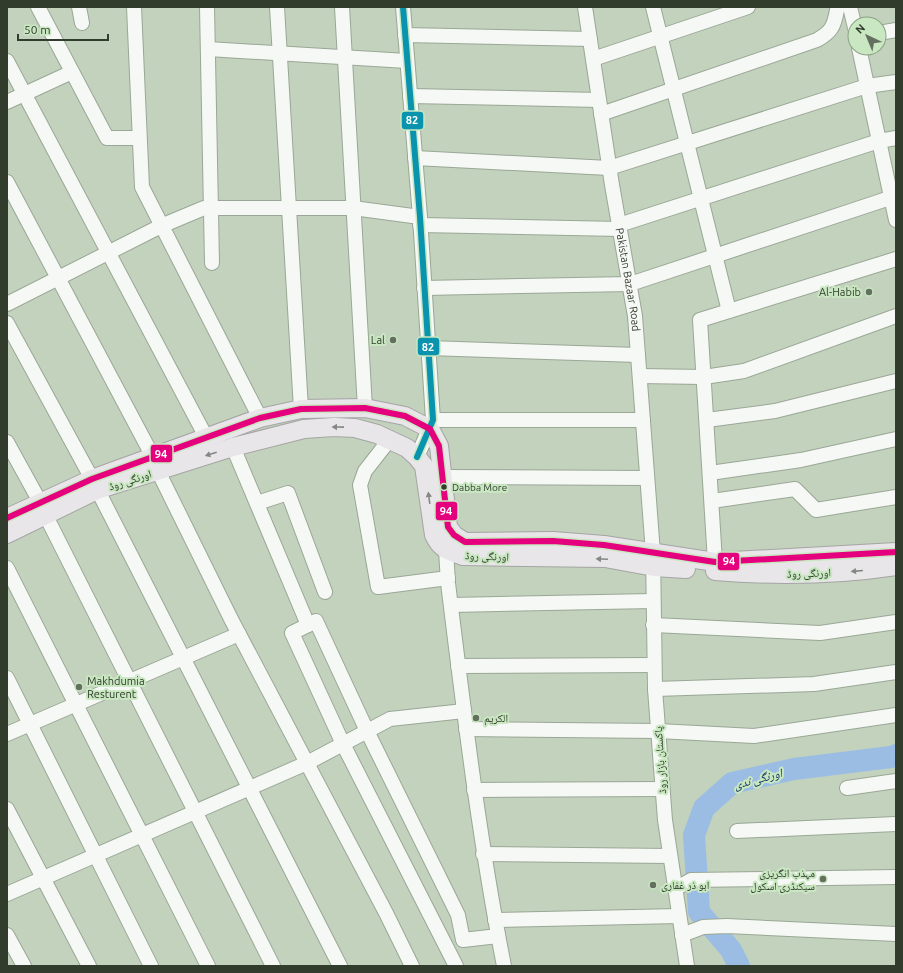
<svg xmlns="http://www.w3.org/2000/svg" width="903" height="973" font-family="Ubuntu,'Noto Naskh Arabic',sans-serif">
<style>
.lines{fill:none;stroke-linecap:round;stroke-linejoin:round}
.river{stroke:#9bbde4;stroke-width:22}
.minor-casing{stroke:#9aa796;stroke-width:16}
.major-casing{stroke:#a5a5a4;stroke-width:20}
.minor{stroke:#f6f8f5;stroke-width:14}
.major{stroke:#e8e6e9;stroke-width:18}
.bus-1-casing{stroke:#c9e8c1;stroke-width:9}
.bus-2-casing{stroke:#c9e8c1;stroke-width:9}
.bus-1{stroke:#0a93ae;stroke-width:6}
.bus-2{stroke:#e5007d;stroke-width:6}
.oneway{fill:#838882}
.poi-dot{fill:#64705f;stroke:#c9e8c1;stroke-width:1.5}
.bus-dot{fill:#313c2d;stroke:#c9e8c1;stroke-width:1.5}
.labels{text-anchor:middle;stroke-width:4;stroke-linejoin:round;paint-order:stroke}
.bus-label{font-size:10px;fill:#313c2d;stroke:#c9e8c1;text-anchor:start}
.street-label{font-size:11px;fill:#313c2d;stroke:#c9e8c1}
.poi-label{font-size:11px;fill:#313c2d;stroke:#c9e8c1;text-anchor:end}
.water-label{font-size:12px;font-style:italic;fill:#0d2e5f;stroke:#c9e8c1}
.line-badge{stroke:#c9e8c1;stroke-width:1.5}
.badge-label{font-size:11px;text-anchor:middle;font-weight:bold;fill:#fff}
</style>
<rect width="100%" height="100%" fill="#c2d2bc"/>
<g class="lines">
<path class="river" d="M739 966 731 950 699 912 694 835 704 808 732 783 794 769 891 757 896 755"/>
<defs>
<g id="minor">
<path d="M38 7 107 138H139"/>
<path d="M79 7 82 23"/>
<path d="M134 7 142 187 260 418"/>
<path d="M207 7 212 263"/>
<path d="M277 7 301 409"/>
<path d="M342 7 365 408"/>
<path d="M403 7 420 217 433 420 417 457"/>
<path id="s1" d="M585 7 612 185 635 316 653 553 655 689 665 820 687 966"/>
<path d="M653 7 729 311"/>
<path d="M850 7 855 28"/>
<path d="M879 33 896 30"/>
<path d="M405 35 590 39"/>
<path d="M859 48 896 220"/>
<path d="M208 49 407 61"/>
<path d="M593 59 748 7"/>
<path d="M7 61 206 437"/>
<path d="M410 96 599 100"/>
<path d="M7 102 72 72"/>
<path d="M601 114 817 40C831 32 834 27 837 10"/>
<path d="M415 158 609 168 867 86 896 82"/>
<path d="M7 182 152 455"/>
<path d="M420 225 620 229"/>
<path d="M619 225 879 141 896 138"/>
<path d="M424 288 630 284 896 196"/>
<path d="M7 304 161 226 204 208H353L420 217"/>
<path d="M7 323 92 479 340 966"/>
<path d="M428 348 638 355"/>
<path d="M640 376 704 377 744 371 896 316"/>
<path d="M433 420H643"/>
<path d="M707 420 775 411 896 381"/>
<path d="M390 439 365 471 360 485 378 587 448 578"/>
<path d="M7 442 40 502"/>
<path d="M233 447 308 625"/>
<path d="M158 471 231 619 386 913 412 966"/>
<path d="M710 473 801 460 896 439"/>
<path d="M443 477 647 478"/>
<path d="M712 501 795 489 816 510 896 497"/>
<path d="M257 503 288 493 325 592"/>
<path d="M46 516 273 966"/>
<path d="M449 541 446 550 448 583C464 712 479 839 504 966"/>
<path d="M715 562 700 320 896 259"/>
<path d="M7 568 208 966"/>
<path d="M451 605 653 601"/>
<path d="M653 625 820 633 896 622"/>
<path d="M458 666 654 665"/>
<path d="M7 678 151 966"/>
<path d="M655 689 814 684 896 672"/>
<path d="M466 729 658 731 754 736 896 715"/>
<path d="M7 734 239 634"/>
<path d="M847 788 896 781"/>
<path d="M474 790 662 789"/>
<path d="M7 809 89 966"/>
<path d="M737 831 896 824"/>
<path d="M483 854 670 856"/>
<path d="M675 889 691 880 896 877"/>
<path d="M7 894 307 763 390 719 464 711"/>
<path d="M495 920 679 916"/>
<path d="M7 935 24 966"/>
<path d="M682 935 703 927 727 926 896 934"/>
<path d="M456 966 343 744 292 633 316 621 367 731 458 915 463 940 498 936"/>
</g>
<g id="major">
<path d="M7 518 92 479 260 418 301 409 365 408 405 416 430 429 439 446 448 527 454 535 465 542 553 541 604 545 715 562 896 552"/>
<path d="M7 534 97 490 233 447 304 429 334 427 355 428 377 434 407 448 417 457 424 466 434 535C441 550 449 551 463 556L605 558 654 567 686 569"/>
<path d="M715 571C776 576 836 575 896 566"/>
</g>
</defs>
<use href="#minor" class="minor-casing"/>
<use href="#major" class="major-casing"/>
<use href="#minor" class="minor"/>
<use href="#major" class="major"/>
<defs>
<path id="bus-1" d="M403 7 420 217 433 420 417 457"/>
<path id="bus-2" d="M7 518 92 479 260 418 301 409 365 408 405 416 430 429 439 446 448 527 454 535 465 542 553 541 604 545 715 562 896 552"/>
</defs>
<use href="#bus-1" class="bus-1-casing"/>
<use href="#bus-2" class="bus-2-casing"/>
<use href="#bus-1" class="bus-1"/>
<use href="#bus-2" class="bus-2"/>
</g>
<defs><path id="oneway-solid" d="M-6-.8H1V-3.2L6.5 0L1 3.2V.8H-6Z"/></defs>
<g class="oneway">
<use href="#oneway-solid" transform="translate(338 427) rotate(-179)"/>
<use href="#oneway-solid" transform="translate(211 454) rotate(162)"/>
<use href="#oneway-solid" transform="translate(429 498) rotate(-98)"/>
<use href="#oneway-solid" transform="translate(602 559) rotate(-177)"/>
<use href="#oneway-solid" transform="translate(857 571) rotate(175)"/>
</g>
<g class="poi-dot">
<circle cx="869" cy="292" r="4"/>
<circle cx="393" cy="340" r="4"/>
<circle cx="79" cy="687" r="4"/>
<circle cx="476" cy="718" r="4"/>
<circle cx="823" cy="879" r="4"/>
<circle cx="653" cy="885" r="4"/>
</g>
<circle class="bus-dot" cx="444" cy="487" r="3.5"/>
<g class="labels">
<g class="bus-label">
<text x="452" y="491">Dabba More</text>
</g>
<g class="street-label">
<text dy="4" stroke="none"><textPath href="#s1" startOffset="276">Pakistan Bazaar Road</textPath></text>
<text transform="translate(130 480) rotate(-18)" y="4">اورنگی روڈ</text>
<text transform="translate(487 556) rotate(2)" y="4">اورنگی روڈ</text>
<text transform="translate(809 573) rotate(-2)" y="4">اورنگی روڈ</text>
<text transform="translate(660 760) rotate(-94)" y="4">پاکستان بازار روڈ</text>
</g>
<g class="poi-label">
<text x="861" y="296">Al-Habib</text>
<text x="385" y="344">Lal</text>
<text x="87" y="685" text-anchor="start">Makhdumia<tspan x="87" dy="13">Resturent</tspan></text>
<text x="484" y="722" text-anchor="start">الکریم</text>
<text x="815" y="877">مہذب انگریزی<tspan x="815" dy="13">سیکنڈری اسکول</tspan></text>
<text x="661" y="889" text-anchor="start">ابو ذر غفاری</text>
</g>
<g class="water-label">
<text transform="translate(758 779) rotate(-15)" y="4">اورنگی ندی</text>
</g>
</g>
<g class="line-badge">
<rect x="401" y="111" width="23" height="19" rx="4" fill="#0a93ae"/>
<rect x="417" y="337" width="23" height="19" rx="4" fill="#0a93ae"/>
<rect x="150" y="444" width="23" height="19" rx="4" fill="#e5007d"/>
<rect x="435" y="501" width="23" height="20" rx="4" fill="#e5007d"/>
<rect x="717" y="552" width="23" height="19" rx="4" fill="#e5007d"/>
</g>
<g class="badge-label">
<text x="412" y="124">82</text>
<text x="428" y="351">82</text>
<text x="161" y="458">94</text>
<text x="446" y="515">94</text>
<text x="729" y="565">94</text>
</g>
<rect width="903" height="973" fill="none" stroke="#313c2d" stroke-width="16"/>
<g transform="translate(867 36) rotate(316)"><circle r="19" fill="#c9e8c1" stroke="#8ca386"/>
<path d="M0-3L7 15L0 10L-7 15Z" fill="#64705f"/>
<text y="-6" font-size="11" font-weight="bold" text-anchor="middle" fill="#313c2d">N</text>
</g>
<path d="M18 34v6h90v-6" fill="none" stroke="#313c2d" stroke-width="2"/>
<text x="24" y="34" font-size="12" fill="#313c2d" stroke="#c9e8c1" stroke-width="3" paint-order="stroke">50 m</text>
</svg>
